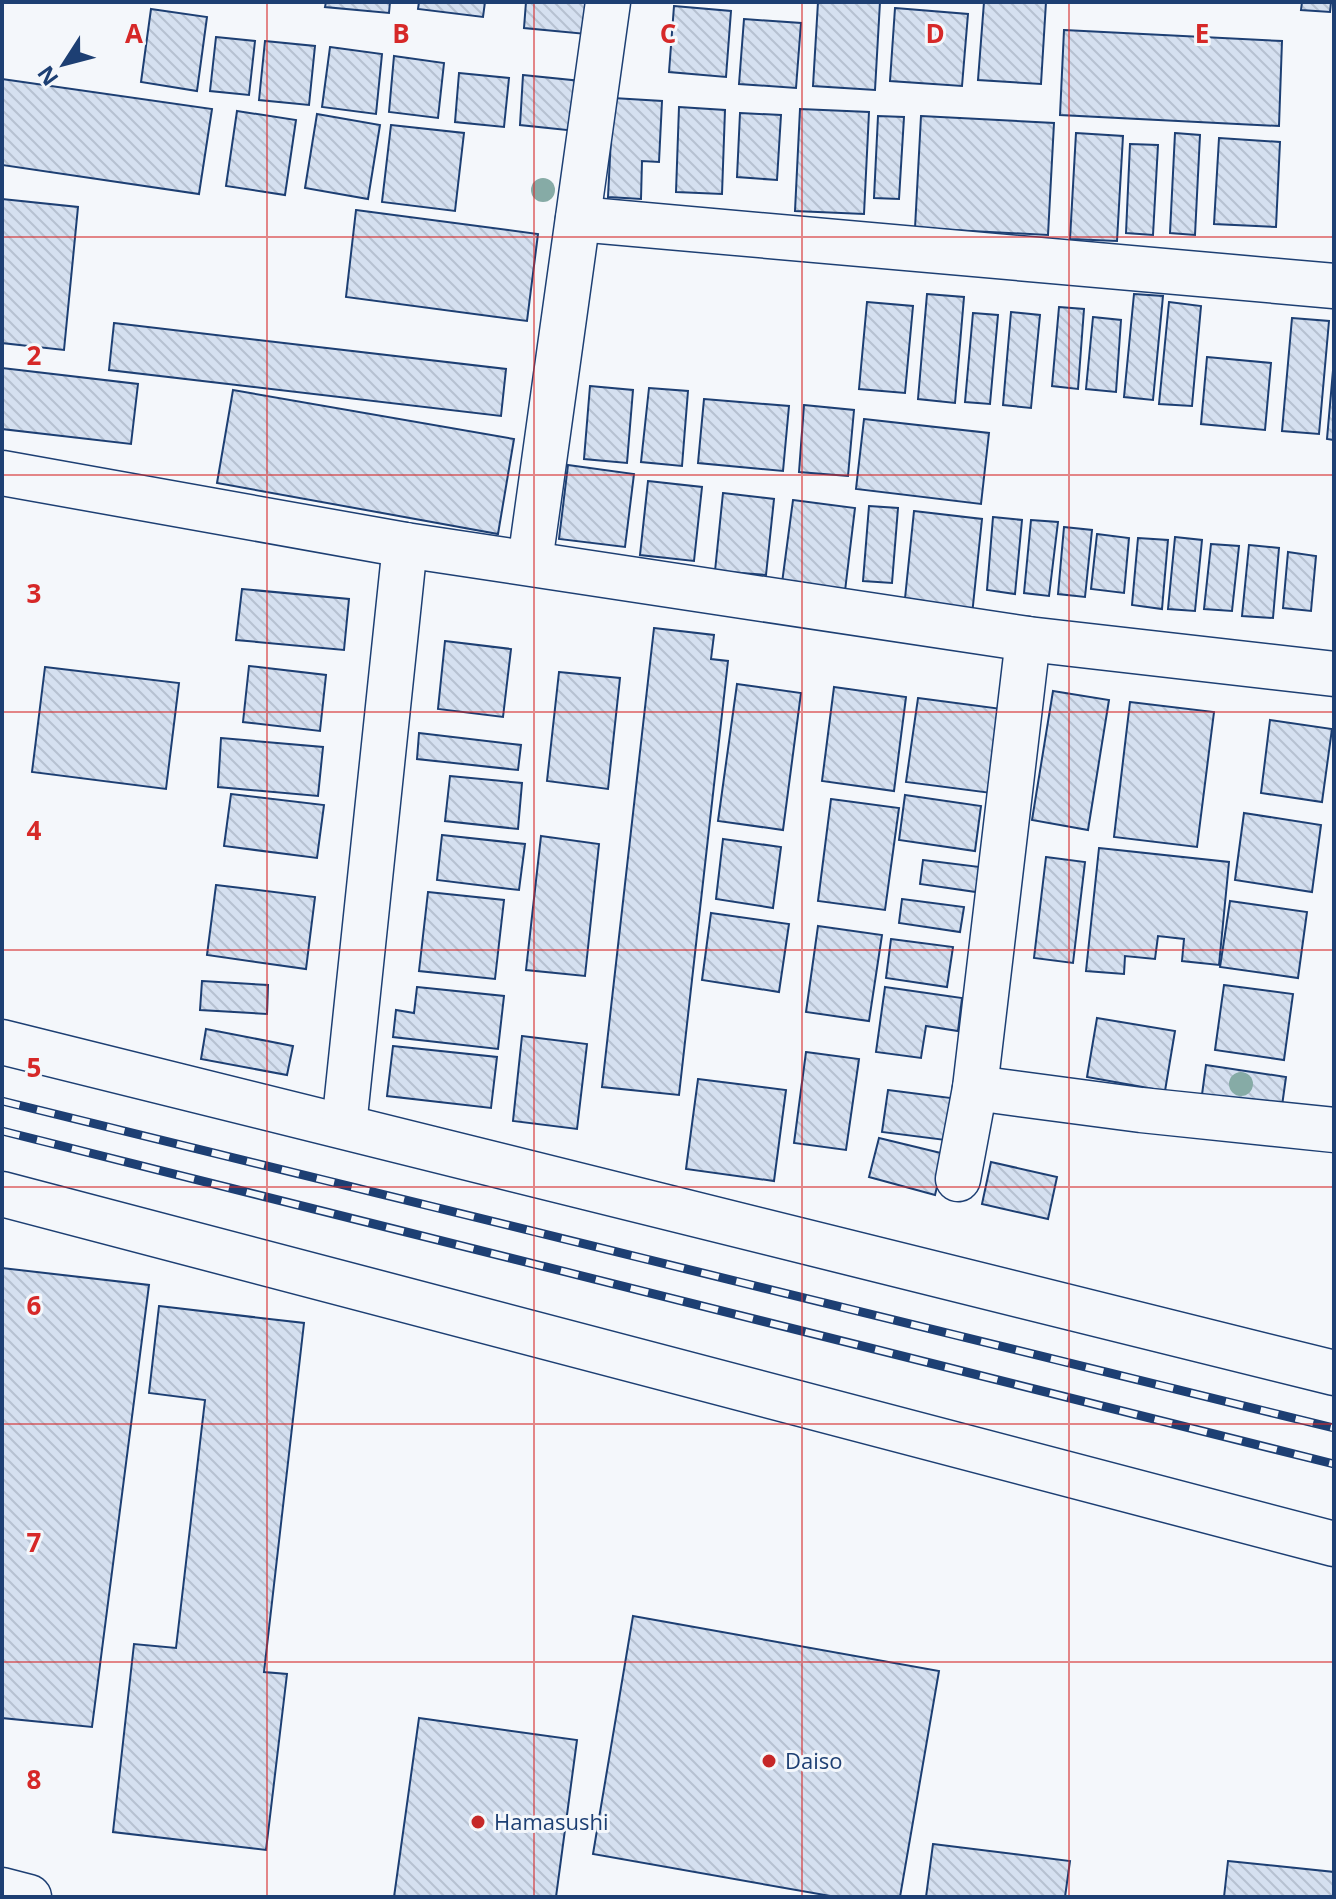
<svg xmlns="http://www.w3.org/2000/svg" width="1336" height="1899" font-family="'Open Sans',sans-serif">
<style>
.building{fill:url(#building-back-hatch);stroke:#1d3f73;stroke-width:2}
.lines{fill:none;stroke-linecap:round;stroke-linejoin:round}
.street-casing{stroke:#1d3f73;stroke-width:47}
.secondary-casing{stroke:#1d3f73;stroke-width:47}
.street{stroke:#f4f7fb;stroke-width:44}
.secondary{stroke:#f4f7fb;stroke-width:44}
.rail-casing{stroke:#1d3f73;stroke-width:9}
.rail{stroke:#f4f7fb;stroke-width:6;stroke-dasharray:18;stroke-linecap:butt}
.tree{fill:#86aba6}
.grid{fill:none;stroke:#d62828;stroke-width:2;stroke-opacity:0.55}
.poi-dot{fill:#c62828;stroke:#f4f7fb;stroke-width:3}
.labels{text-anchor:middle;stroke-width:6;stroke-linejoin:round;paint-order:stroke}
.poi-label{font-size:22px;fill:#1d3f73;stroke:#f4f7fb;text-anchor:start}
.grid-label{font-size:26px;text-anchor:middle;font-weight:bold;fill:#d62828;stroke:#f4f7fb;stroke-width:6;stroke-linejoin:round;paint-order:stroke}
</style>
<defs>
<pattern id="building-back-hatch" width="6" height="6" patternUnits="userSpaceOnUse" patternTransform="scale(2)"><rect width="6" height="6" fill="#d5e0f0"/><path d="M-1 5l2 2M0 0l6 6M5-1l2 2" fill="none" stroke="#b6c1d1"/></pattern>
</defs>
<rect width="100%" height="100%" fill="#f4f7fb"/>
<g class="building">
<path d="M326 2H390L389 13 325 7Z"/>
<path d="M419 2H485L483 17 418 9Z"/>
<path d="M526 2H590L586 34 524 28Z"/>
<path d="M818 2H880L875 90 813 86Z"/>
<path d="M984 2H1046L1041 84 978 80Z"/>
<path d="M1302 2H1331L1330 12 1301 10Z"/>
<path d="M674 6 731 11 726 77 669 72Z"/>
<path d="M895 8 968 14 962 86 890 81Z"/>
<path d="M151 9 207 17 197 91 141 82Z"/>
<path d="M744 19 801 23 796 88 739 84Z"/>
<path d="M1064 30 1282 41 1279 126 1060 115Z"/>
<path d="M216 37 255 41 249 95 210 91Z"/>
<path d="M265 41 315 46 309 105 259 100Z"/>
<path d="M330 47 382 54 376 114 322 107Z"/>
<path d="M394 56 444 63 438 118 389 112Z"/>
<path d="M459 73 509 78 504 127 455 122Z"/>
<path d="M523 75 581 81 576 131 520 125Z"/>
<path d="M2 79 212 109 199 194 2 165Z"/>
<path d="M613 98 662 101 659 162 642 161 641 199 608 197Z"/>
<path d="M679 107 725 110 722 194 676 192Z"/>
<path d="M800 109 869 112 864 214 795 211Z"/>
<path d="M237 111 296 120 285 195 226 186Z"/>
<path d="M740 113 781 115 777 180 737 177Z"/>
<path d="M317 114 380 125 368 199 305 188Z"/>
<path d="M878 116 904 117 899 199 874 198Z"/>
<path d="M921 116 1054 123 1048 235 915 228Z"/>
<path d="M391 125 464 133 455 211 382 202Z"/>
<path d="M1076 133 1123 136 1117 241 1070 239Z"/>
<path d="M1175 133 1200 135 1195 235 1170 233Z"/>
<path d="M1219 138 1280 142 1276 227 1214 224Z"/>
<path d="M1130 144 1158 145 1153 235 1126 233Z"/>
<path d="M2 199 78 207 64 350 2 343Z"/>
<path d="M356 210 538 234 527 321 346 297Z"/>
<path d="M927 294 964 297 955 403 918 399Z"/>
<path d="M1134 294 1163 296 1153 400 1124 397Z"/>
<path d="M867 302 913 306 905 393 859 389Z"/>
<path d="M1169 302 1201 306 1192 406 1159 404Z"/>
<path d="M1059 307 1084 309 1078 389 1052 386Z"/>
<path d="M1011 312 1040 315 1031 408 1003 405Z"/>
<path d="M973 313 998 315 990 404 965 402Z"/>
<path d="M1093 317 1121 320 1116 392 1086 389Z"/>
<path d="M1292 318 1329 321 1319 434 1282 431Z"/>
<path d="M114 323 506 369 501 416 109 370Z"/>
<path d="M1207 357 1271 363 1265 430 1201 424Z"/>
<path d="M1334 359V440L1327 439Z"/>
<path d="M2 368 138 384 131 444 2 429Z"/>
<path d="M590 386 633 390 627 463 584 459Z"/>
<path d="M649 388 688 391 682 466 641 462Z"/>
<path d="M233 390 514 439 498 534 217 483Z"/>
<path d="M704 399 789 406 783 471 698 463Z"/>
<path d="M804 405 854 410 848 476 799 472Z"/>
<path d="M864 419 989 433 981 504 856 489Z"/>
<path d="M568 465 634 474 625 547 559 539Z"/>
<path d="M648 481 702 487 694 561 640 555Z"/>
<path d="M723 493 774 499 766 575 715 571Z"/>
<path d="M793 500 855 508 845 591 782 583Z"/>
<path d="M869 506 898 508 892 583 863 581Z"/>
<path d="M914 511 982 519 972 615 904 608Z"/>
<path d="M993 517 1022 520 1015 594 987 590Z"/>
<path d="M1031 520 1058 522 1049 596 1024 593Z"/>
<path d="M1064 527 1092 530 1085 597 1058 594Z"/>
<path d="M1097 534 1129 538 1124 593 1091 589Z"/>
<path d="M1175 537 1202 540 1195 611 1168 609Z"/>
<path d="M1138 538 1168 540 1162 609 1132 605Z"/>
<path d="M1211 544 1239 546 1232 611 1204 609Z"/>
<path d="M1249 545 1279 548 1273 618 1242 616Z"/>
<path d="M1288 552 1316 556 1311 611 1283 608Z"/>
<path d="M242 589 349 599 344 650 236 640Z"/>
<path d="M654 628 714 635 711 659 728 661 679 1095 602 1087Z"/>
<path d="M445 641 511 649 503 717 438 709Z"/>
<path d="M249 666 326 675 320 731 243 722Z"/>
<path d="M45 667 179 683 166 789 32 772Z"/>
<path d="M559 672 620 678 608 789 547 781Z"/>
<path d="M737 684 801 693 783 830 718 821Z"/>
<path d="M834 687 906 697 894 791 822 781Z"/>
<path d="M1053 691 1109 700 1088 830 1032 820Z"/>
<path d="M918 698 1002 709 991 793 906 782Z"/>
<path d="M1130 702 1214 712 1197 847 1114 837Z"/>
<path d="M1270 720 1332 729 1322 802 1261 793Z"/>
<path d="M419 733 521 745 518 770 417 759Z"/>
<path d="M221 738 323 747 318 796 218 787Z"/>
<path d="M450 776 522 783 518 829 445 821Z"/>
<path d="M231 794 324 805 317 858 224 846Z"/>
<path d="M905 795 981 806 975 851 899 840Z"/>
<path d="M831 799 899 808 885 910 818 901Z"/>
<path d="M1244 813 1321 825 1312 892 1235 880Z"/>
<path d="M442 835 525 844 519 890 437 880Z"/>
<path d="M541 836 599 844 585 976 526 970Z"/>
<path d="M723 839 781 847 773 908 716 899Z"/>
<path d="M1099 848 1229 862 1219 965 1182 961 1184 939 1158 936 1155 959 1125 956 1124 974 1086 971Z"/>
<path d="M1046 857 1085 862 1073 963 1034 958Z"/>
<path d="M923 860 980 867 976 892 920 884Z"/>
<path d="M216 885 315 897 306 969 207 955Z"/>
<path d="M428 892 504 900 495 979 419 971Z"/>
<path d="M902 899 964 907 960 932 899 923Z"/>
<path d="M1230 901 1307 912 1298 978 1220 967Z"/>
<path d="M711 913 789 924 779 992 702 980Z"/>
<path d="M818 926 882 935 869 1021 806 1012Z"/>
<path d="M891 939 953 947 947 987 886 978Z"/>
<path d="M202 981 268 985 267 1014 200 1010Z"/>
<path d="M1224 985 1293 994 1284 1060 1215 1050Z"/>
<path d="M417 987 504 996 498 1049 393 1037 396 1010 414 1013Z"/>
<path d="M885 987 962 998 958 1031 926 1026 921 1058 876 1052Z"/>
<path d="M1097 1018 1175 1031 1165 1091 1087 1077Z"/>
<path d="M206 1029 293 1046 287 1075 201 1059Z"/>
<path d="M522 1036 587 1044 577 1129 513 1121Z"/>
<path d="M393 1046 497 1057 491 1108 387 1096Z"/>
<path d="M806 1052 859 1059 846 1150 794 1143Z"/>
<path d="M1206 1065 1286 1077 1281 1113 1201 1102Z"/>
<path d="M698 1079 786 1090 774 1181 686 1169Z"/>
<path d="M888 1090 951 1098 945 1140 882 1132Z"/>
<path d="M879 1138 945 1154 935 1195 869 1177Z"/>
<path d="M991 1162 1057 1177 1048 1219 982 1204Z"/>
<path d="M2 1268 149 1285 92 1727 2 1718Z"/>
<path d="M159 1306 304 1323 264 1672 287 1674 266 1850 113 1832 134 1644 176 1648 205 1400 149 1393Z"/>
<path d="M633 1616 939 1671 900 1897H836L593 1854Z"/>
<path d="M419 1718 577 1740 556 1897H394Z"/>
<path d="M933 1844 1070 1861 1065 1897H926Z"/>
<path d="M1228 1861 1334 1872V1897H1224Z"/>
</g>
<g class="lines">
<defs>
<g id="street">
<path d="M578 219 1334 286"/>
<path d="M2 473 405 545 1028 639 1334 674"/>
<path d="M530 562 608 2"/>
<path d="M2 1042 1334 1373"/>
<path d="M975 1088 1141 1110 1334 1130"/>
<path d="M344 1126 405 545"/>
<path d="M958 1179 975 1088 1028 639"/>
<path d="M2 1194 1334 1544"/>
</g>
<path id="secondary" d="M2 1890 29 1897"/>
</defs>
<use href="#street" class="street-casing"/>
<use href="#secondary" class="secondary-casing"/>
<use href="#street" class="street"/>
<use href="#secondary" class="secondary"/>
<defs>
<g id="rail">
<path d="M2 1101 1334 1428"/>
<path d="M2 1131 1334 1464"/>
</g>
</defs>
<use href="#rail" class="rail-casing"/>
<use href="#rail" class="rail"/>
</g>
<g class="tree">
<circle cx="543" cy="190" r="12"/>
<circle cx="1241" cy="1084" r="12"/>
</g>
<path class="grid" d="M267 2V1897M534 2V1897M802 2V1897M1069 2V1897M2 237H1334M2 475H1334M2 712H1334M2 950H1334M2 1187H1334M2 1424H1334M2 1662H1334"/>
<g class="poi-dot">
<circle cx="769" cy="1761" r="8"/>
<circle cx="478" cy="1822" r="8"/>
</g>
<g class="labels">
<g class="poi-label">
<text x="785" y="1769">Daiso</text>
<text x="494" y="1830">Hamasushi</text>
</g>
</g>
<g class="grid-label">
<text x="134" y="43">A</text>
<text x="401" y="43">B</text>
<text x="668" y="43">C</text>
<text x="935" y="43">D</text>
<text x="1202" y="43">E</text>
<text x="34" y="365">2</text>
<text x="34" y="603">3</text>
<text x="34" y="840">4</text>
<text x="34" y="1077">5</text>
<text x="34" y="1315">6</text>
<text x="34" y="1552">7</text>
<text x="34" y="1789">8</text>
</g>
<rect width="1336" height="1899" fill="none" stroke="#1d3f73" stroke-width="8"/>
<g transform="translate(64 64) rotate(234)" stroke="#f4f7fb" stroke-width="6" paint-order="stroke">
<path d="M0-6L14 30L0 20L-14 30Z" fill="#1d3f73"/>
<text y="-12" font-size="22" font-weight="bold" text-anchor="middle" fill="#1d3f73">N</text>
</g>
</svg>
